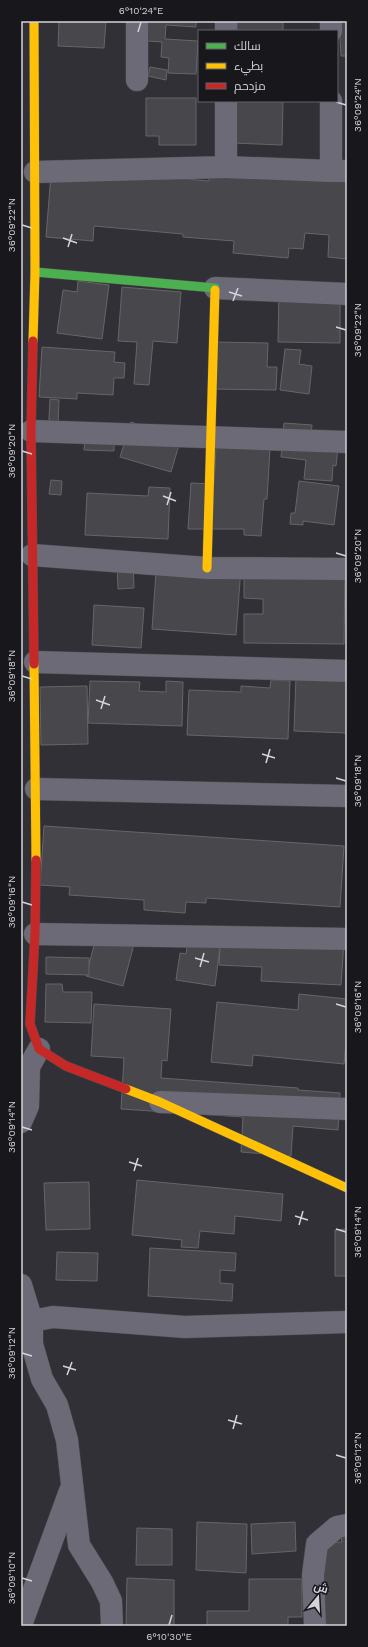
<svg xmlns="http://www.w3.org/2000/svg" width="368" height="1647" font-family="'Work Sans',Cairo,sans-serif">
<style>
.building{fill:#48474c;stroke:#66656a}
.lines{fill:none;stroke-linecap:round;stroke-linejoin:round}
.street-casing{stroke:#4c4b4f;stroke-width:23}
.fast-casing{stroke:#4c4b4f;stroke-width:10}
.slow-casing{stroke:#4c4b4f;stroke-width:10}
.jam-casing{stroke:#4c4b4f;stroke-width:10}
.street{stroke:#6c6a76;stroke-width:22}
.fast{stroke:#4caf50;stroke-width:9}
.slow{stroke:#ffc107;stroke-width:9}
.jam{stroke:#c62828;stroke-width:9}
.ticks{fill:none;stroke:#d4d3da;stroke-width:1.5}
.neatline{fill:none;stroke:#d4d3da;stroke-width:1.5}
.ticks-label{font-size:10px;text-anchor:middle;fill:#d4d3da}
</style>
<rect width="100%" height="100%" fill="#313036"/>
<g class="building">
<path d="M59 21H106L104 48 58 46Z"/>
<path d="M148 21H196V27L166 25 165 39 198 41 196 74 168 73 169 58 161 57 162 42 147 41Z"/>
<path d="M238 21H283V31H237Z"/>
<path d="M339 21H347V56H341Z"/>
<path d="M150 67 167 70 166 80 148 76Z"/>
<path d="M146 98H196V145H159V136H146Z"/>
<path d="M234 101H283L282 145 233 143Z"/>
<path d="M209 170 347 181V259L328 257 329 235 305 233 303 249 289 248 288 258 233 253 234 241 183 237V234L94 226 93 241 46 237 51 174 118 173 209 181Z"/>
<path d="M78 281 109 285 102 339 57 333 63 290 77 292Z"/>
<path d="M122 287 181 292 177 343 153 341 149 385 134 384 137 342 118 341Z"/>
<path d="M279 289 340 290V343L278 342Z"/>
<path d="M213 342 268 343 267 367H277L276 390 212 389Z"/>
<path d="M42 347 115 352 114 362 125 363 124 378H114L113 395 77 393V399L39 397Z"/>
<path d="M285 349 301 350 299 364 312 366 309 394 280 390Z"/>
<path d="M50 399 59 400 58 425 114 427V451L84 450 85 439 48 438Z"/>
<path d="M131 422 181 438 171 472 120 457Z"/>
<path d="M284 423 312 425 311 435 339 438 336 466 333 465 332 481 304 479 306 460 281 457Z"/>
<path d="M217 428 271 432 267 499H264L261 536 244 535V529H188L191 483 214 484Z"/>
<path d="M51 480 62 481 61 495 49 494Z"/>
<path d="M299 481 339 486 334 525 303 521V525L290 524 291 513H295Z"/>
<path d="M149 487 170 488 168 539 85 535 87 493 148 496Z"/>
<path d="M133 563 134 588 118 589 117 564Z"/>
<path d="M244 563 345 564 344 644 244 643V614H263V599L244 598Z"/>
<path d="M241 568 236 635 152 629 156 572Z"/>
<path d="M94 605 144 608 141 648 92 645Z"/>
<path d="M296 677 347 679V733L294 731Z"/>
<path d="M271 680 290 681 288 739 187 735 189 690 241 692V686L270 688Z"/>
<path d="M90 681 140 682 139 691 166 692V681L183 682 182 726 88 723Z"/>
<path d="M87 686 88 744 41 745 40 687Z"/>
<path d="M44 826 344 846 340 907 206 898V903L186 902 185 913 144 910V900L69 895 70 887 40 885Z"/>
<path d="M190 927 222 932 215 986 176 980 180 953 186 954Z"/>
<path d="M221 928 344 941 341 985 261 981 262 967 219 965Z"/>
<path d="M97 934 134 944 123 986 86 976Z"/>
<path d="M46 957 89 958V975L46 974Z"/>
<path d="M46 984H62L63 992H92L91 1023 45 1022Z"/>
<path d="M299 994 347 999V1033L344 1064 253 1055 252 1066 211 1062 217 1002 298 1010Z"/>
<path d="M94 1004 171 1009 167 1061 162 1060 161 1078 298 1088V1090L340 1093 338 1130 293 1126 291 1156 241 1152 243 1117 121 1109 124 1058 91 1056Z"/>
<path d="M137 1180 283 1194 281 1221 235 1216 234 1234 200 1231 198 1248 181 1247 182 1240 132 1235Z"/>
<path d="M89 1182 90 1229 46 1230 44 1183Z"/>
<path d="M347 1229V1276H335V1230Z"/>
<path d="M150 1248 236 1253 235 1271 220 1270V1283L233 1284 232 1301 148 1296Z"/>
<path d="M57 1252 98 1253 97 1281 56 1280Z"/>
<path d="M197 1522 247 1524 246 1573 196 1570Z"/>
<path d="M295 1522 296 1551 252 1554 251 1524Z"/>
<path d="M137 1528 172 1529V1565H136Z"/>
<path d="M347 1530V1626H326L319 1544 342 1542 340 1531Z"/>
<path d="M127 1578 174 1580V1626H126Z"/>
<path d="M249 1579H302V1617H288V1626H207V1611H249Z"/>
</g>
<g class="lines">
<defs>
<g id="street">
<path d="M137 21V80"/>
<path d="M331 21V31"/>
<path d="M226 31V21"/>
<path d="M331 101V171H347"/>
<path d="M226 167 331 171"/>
<path d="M35 172 226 167V101"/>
<path d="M215 288 347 294"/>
<path d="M31 431 347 442"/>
<path d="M32 555 207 568 347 569"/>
<path d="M35 662 347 671"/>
<path d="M36 789 347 796"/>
<path d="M35 934 347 939"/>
<path d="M160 1102 347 1109"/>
<path d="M21 1122 28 1106 29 1067 39 1049"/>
<path d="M21 1285 32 1321V1344L42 1379 57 1405 67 1440 79 1545 102 1582 111 1601 112 1626"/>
<path d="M32 1321 53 1317 185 1327 347 1322"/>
<path d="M21 1625 70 1491"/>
<path d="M315 1626 313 1575 317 1544 337 1527 347 1525"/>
</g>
<path id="fast" d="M35 272 215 288V290"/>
<g id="slow">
<path d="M33 341 35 272 34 21"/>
<path d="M207 568 215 290"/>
<path d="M34 664 36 860"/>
<path d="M126 1089 160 1102 347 1188"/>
</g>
<g id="jam">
<path d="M33 341 31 431 34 664"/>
<path d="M36 860 35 934 30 1024 39 1049 66 1066 126 1089"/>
</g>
</defs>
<use href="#street" class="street-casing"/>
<use href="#fast" class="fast-casing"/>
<use href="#slow" class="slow-casing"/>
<use href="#jam" class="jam-casing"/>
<use href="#street" class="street"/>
<use href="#fast" class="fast"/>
<use href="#slow" class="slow"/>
<use href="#jam" class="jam"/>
</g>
<path class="ticks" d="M138 32 141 22M336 102 346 105M22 225 32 228M63 238 77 243M68 247 72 234M229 292 242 296M233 301 238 288M336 327 346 330M22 451 32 454M163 496 176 501M167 505 171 492M336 553 346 556M22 676 32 679M96 700 110 705M101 709 105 696M262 754 275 758M266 763 270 749M336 778 346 781M22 902 32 905M195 958 209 962M200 967 204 953M336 1004 346 1007M22 1127 32 1130M129 1162 142 1166M134 1171 138 1158M295 1216 308 1220M299 1225 303 1211M336 1229 346 1232M22 1353 32 1356M63 1366 76 1370M67 1375 72 1362M228 1420 242 1424M233 1429 237 1415M336 1455 346 1458M22 1578 32 1581M169 1625 172 1615"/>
<rect width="368" height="1647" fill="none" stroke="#18171c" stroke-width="44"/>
<rect x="198" y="30" width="140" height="72" fill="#18171c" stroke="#636268"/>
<rect x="206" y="43" width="20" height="6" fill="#4caf50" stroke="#636268"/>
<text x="234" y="50" font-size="12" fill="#d4d3da">سالك</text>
<rect x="206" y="63" width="20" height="6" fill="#ffc107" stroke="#636268"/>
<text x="234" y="70" font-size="12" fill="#d4d3da">بطيء</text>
<rect x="206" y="83" width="20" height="6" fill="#c62828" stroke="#636268"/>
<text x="234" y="90" font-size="12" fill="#d4d3da">مزدحم</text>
<g transform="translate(318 1597) rotate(18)" stroke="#18171c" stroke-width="3" paint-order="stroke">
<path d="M0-3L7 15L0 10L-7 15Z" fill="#d4d3da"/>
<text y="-6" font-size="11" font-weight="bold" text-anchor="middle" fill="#d4d3da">ش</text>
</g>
<rect x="22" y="22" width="324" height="1603" class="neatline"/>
<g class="ticks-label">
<text x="141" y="14">6°10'24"E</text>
<text transform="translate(357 105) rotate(-90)" y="4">36°09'24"N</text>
<text transform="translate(11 225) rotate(-90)" y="4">36°09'22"N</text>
<text transform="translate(357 330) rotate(-90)" y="4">36°09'22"N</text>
<text transform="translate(11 451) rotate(-90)" y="4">36°09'20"N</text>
<text transform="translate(357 556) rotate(-90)" y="4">36°09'20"N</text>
<text transform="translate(11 676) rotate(-90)" y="4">36°09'18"N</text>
<text transform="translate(357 781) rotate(-90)" y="4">36°09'18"N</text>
<text transform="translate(11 902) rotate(-90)" y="4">36°09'16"N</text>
<text transform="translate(357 1007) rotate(-90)" y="4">36°09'16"N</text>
<text transform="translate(11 1127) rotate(-90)" y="4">36°09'14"N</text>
<text transform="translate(357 1232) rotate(-90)" y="4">36°09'14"N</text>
<text transform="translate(11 1353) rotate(-90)" y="4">36°09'12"N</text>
<text transform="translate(357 1458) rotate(-90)" y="4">36°09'12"N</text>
<text transform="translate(11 1578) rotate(-90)" y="4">36°09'10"N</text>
<text x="169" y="1640">6°10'30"E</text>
</g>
</svg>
